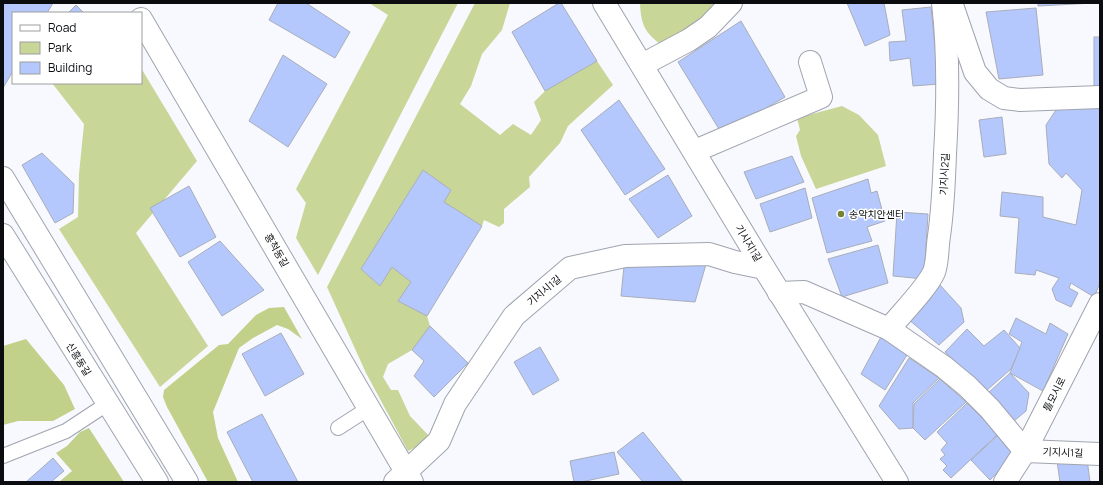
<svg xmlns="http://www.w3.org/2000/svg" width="1103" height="485" font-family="Manrope,'Noto Sans KR',sans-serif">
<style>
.green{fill:#c8d698}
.forest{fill:#c1d189}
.building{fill:#b5c8fd;stroke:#a8adb8}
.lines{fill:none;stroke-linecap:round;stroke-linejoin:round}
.lane-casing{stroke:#a0a4af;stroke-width:16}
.street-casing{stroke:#a0a4af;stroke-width:24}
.lane{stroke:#fff;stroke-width:14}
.street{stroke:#fff;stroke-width:22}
.poi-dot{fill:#758432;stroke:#fff;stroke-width:1.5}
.labels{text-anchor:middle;stroke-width:3;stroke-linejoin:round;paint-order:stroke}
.street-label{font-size:10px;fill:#0a0c0f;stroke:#fff}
.poi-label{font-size:10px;fill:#0a0c0f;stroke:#fff;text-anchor:start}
</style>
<rect width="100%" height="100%" fill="#f7f9fe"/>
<g class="green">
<path d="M369 3H458L318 275 296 238 306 203 296 189 388 15Z"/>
<path d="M475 3H510L502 30 482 54 471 86 460 104 500 135 513 124 531 135 541 120 534 102 545 91 597 61 613 85 568 126 560 143 529 177 530 187 504 209V223L499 227 484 220 482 226 444 202 451 190 423 170 361 269 380 286 392 267 411 282 398 301 427 316 430 326 412 350 388 364 383 377 391 390H398L410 416 432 439 408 451 366 373 327 287Z"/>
<path d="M640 3H725L664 47C645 33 641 26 640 3Z"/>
<path d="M141 68 197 161 136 233 208 346 160 387 59 229 78 217 79 174 84 124 52 83H141Z"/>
<path d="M842 106 859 115 878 135 886 166 816 189 801 156 796 136 800 130 797 118Z"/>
</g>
<g class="forest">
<path d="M284 307 302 339 288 329 277 325 253 338 239 348 213 412 218 438 238 482H208L167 407 163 397 164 390 219 345 228 344 256 315 269 308Z"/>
<path d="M26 339 64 385 75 409 53 421H18L3 425V346Z"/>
<path d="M89 428 124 482H59L72 471 56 453 67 446 80 432Z"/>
</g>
<g class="building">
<path d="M3 3H53L47 13H13V71L3 88Z"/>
<path d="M278 3H306L350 32 335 58 269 20Z"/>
<path d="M559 3H561L597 61 545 91 512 32Z"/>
<path d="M847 3H884L890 35 865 46Z"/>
<path d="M1038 3H1094L1038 6Z"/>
<path d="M76 5 84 13H68Z"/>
<path d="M931 7 939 84 913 86 910 58 890 61 889 42 906 41 902 10Z"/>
<path d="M1036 8 1043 75 999 79 986 12Z"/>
<path d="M741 21 785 97 722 134 678 62Z"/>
<rect x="1094" y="37" width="6" height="51"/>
<path d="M283 55 327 84 288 147 249 121Z"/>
<path d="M619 100 665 169 625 195 581 130Z"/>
<path d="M1100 104V283L1094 297 1071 283 1069 288 1078 293 1071 307 1056 300 1052 289 1059 278 1036 270 1035 275 1015 273 1019 218 1000 216 1002 192 1043 197V217L1076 225 1082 190 1066 173 1062 178 1049 164 1046 125 1058 107Z"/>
<path d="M1002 117 1006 154 984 157 979 120Z"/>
<path d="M42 153 74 184 73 213 55 223 22 165Z"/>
<path d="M792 156 804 182 756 199 744 172Z"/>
<path d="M423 170 451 190 444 202 482 226 427 316 398 301 411 282 392 267 380 286 361 269Z"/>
<path d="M668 175 692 216 658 238 629 199Z"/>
<path d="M868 179 871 193 877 191 885 221 867 227 872 241 827 253 812 198Z"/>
<path d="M189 186 216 237 180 257 150 208Z"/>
<path d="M805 188 812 218 770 232 760 204Z"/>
<path d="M897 212 928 214 924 279 893 276Z"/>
<path d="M220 241 264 290 222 316 188 262Z"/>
<path d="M878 245 888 283 842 297 828 259Z"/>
<path d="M709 254 695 302 621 296 625 256Z"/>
<path d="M940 285 961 308 964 322 939 345 908 319Z"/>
<path d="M1016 318 1046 334 1050 323 1068 334 1043 391 1010 373 1022 342 1009 334Z"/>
<path d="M430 326 468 363 434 397 414 376 424 361 412 350Z"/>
<path d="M967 329 984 346 1004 330 1020 348 1011 369 986 391 945 352Z"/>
<path d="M281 333 304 374 265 396 242 354Z"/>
<path d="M881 337 907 355 885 390 861 374Z"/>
<path d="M540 347 559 380 533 395 514 362Z"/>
<path d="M909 358 939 378 913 403V428L899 429 879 406Z"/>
<path d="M1010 373 1029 393 1026 411 1014 421 988 393Z"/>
<path d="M940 379 966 402 925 440 913 428 914 404Z"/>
<path d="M967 403 998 434 951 478 943 470 947 466 940 459 945 455 941 450 947 443 937 432Z"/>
<path d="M262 414 298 482H253L227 432Z"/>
<path d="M643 432 683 482H643L617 452Z"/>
<path d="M998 435 1015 454 990 480 971 460Z"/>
<path d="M614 452 619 474 581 482H574L570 461Z"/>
<path d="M53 458 64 471 51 482H26Z"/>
<path d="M1087 459 1090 482H1060L1057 461Z"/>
</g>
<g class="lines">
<defs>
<g id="lane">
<path d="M338 428 369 408"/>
<path d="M3 456 66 431 107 404"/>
</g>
<g id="street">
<path d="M604 3 764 268 897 482"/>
<path d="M953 8 975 72 989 89 1004 98 1020 100 1100 97"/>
<path d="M141 19 412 482"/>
<path d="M642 65 689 40 708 27 731 3"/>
<path d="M695 151 821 97 810 62"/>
<path d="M3 178 187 482"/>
<path d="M3 235 157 482"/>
<path d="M779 293 804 292 889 329 944 367 967 386 990 409 1025 451 1100 454"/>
<path d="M889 329C900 315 927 288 934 272 938 261 937 248 939 236 943 209 944 182 945 154 948 104 949 54 943 3"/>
<path d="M395 482 439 441 455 404 514 316 570 268 625 256 709 254 735 262 764 268"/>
<path d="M1005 482 1025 451 1100 304"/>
</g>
</defs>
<use href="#lane" class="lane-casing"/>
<use href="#street" class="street-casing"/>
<use href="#lane" class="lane"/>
<use href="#street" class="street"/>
</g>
<circle class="poi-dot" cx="841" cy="214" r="4"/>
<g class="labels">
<g class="street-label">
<text transform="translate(944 174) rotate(-87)" y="4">기지시2길</text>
<text transform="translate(749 243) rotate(59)" y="4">기시지1길</text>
<text transform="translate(277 250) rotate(60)" y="4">흥척동길</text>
<text transform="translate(544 290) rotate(-40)" y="4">기지시1길</text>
<text transform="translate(79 359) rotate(58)" y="4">신흥동길</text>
<text transform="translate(1054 394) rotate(-63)" y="4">틀모시로</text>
<text transform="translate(1063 452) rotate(2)" y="4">기지시1길</text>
</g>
<g class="poi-label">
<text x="849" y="218">송악치안센터</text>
</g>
</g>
<rect width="1103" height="485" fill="none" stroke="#0a0c0f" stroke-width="8"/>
<rect x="12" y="12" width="130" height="72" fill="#ffffff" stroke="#9d9e9f"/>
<rect x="20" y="25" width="20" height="6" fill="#ffffff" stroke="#9d9e9f"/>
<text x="48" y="32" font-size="12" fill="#0a0c0f">Road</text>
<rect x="20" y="42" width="20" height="12" fill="#c8d698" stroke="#9d9e9f"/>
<text x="48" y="52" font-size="12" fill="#0a0c0f">Park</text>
<rect x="20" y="62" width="20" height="12" fill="#b5c8fd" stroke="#9d9e9f"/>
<text x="48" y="72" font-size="12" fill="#0a0c0f">Building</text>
</svg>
